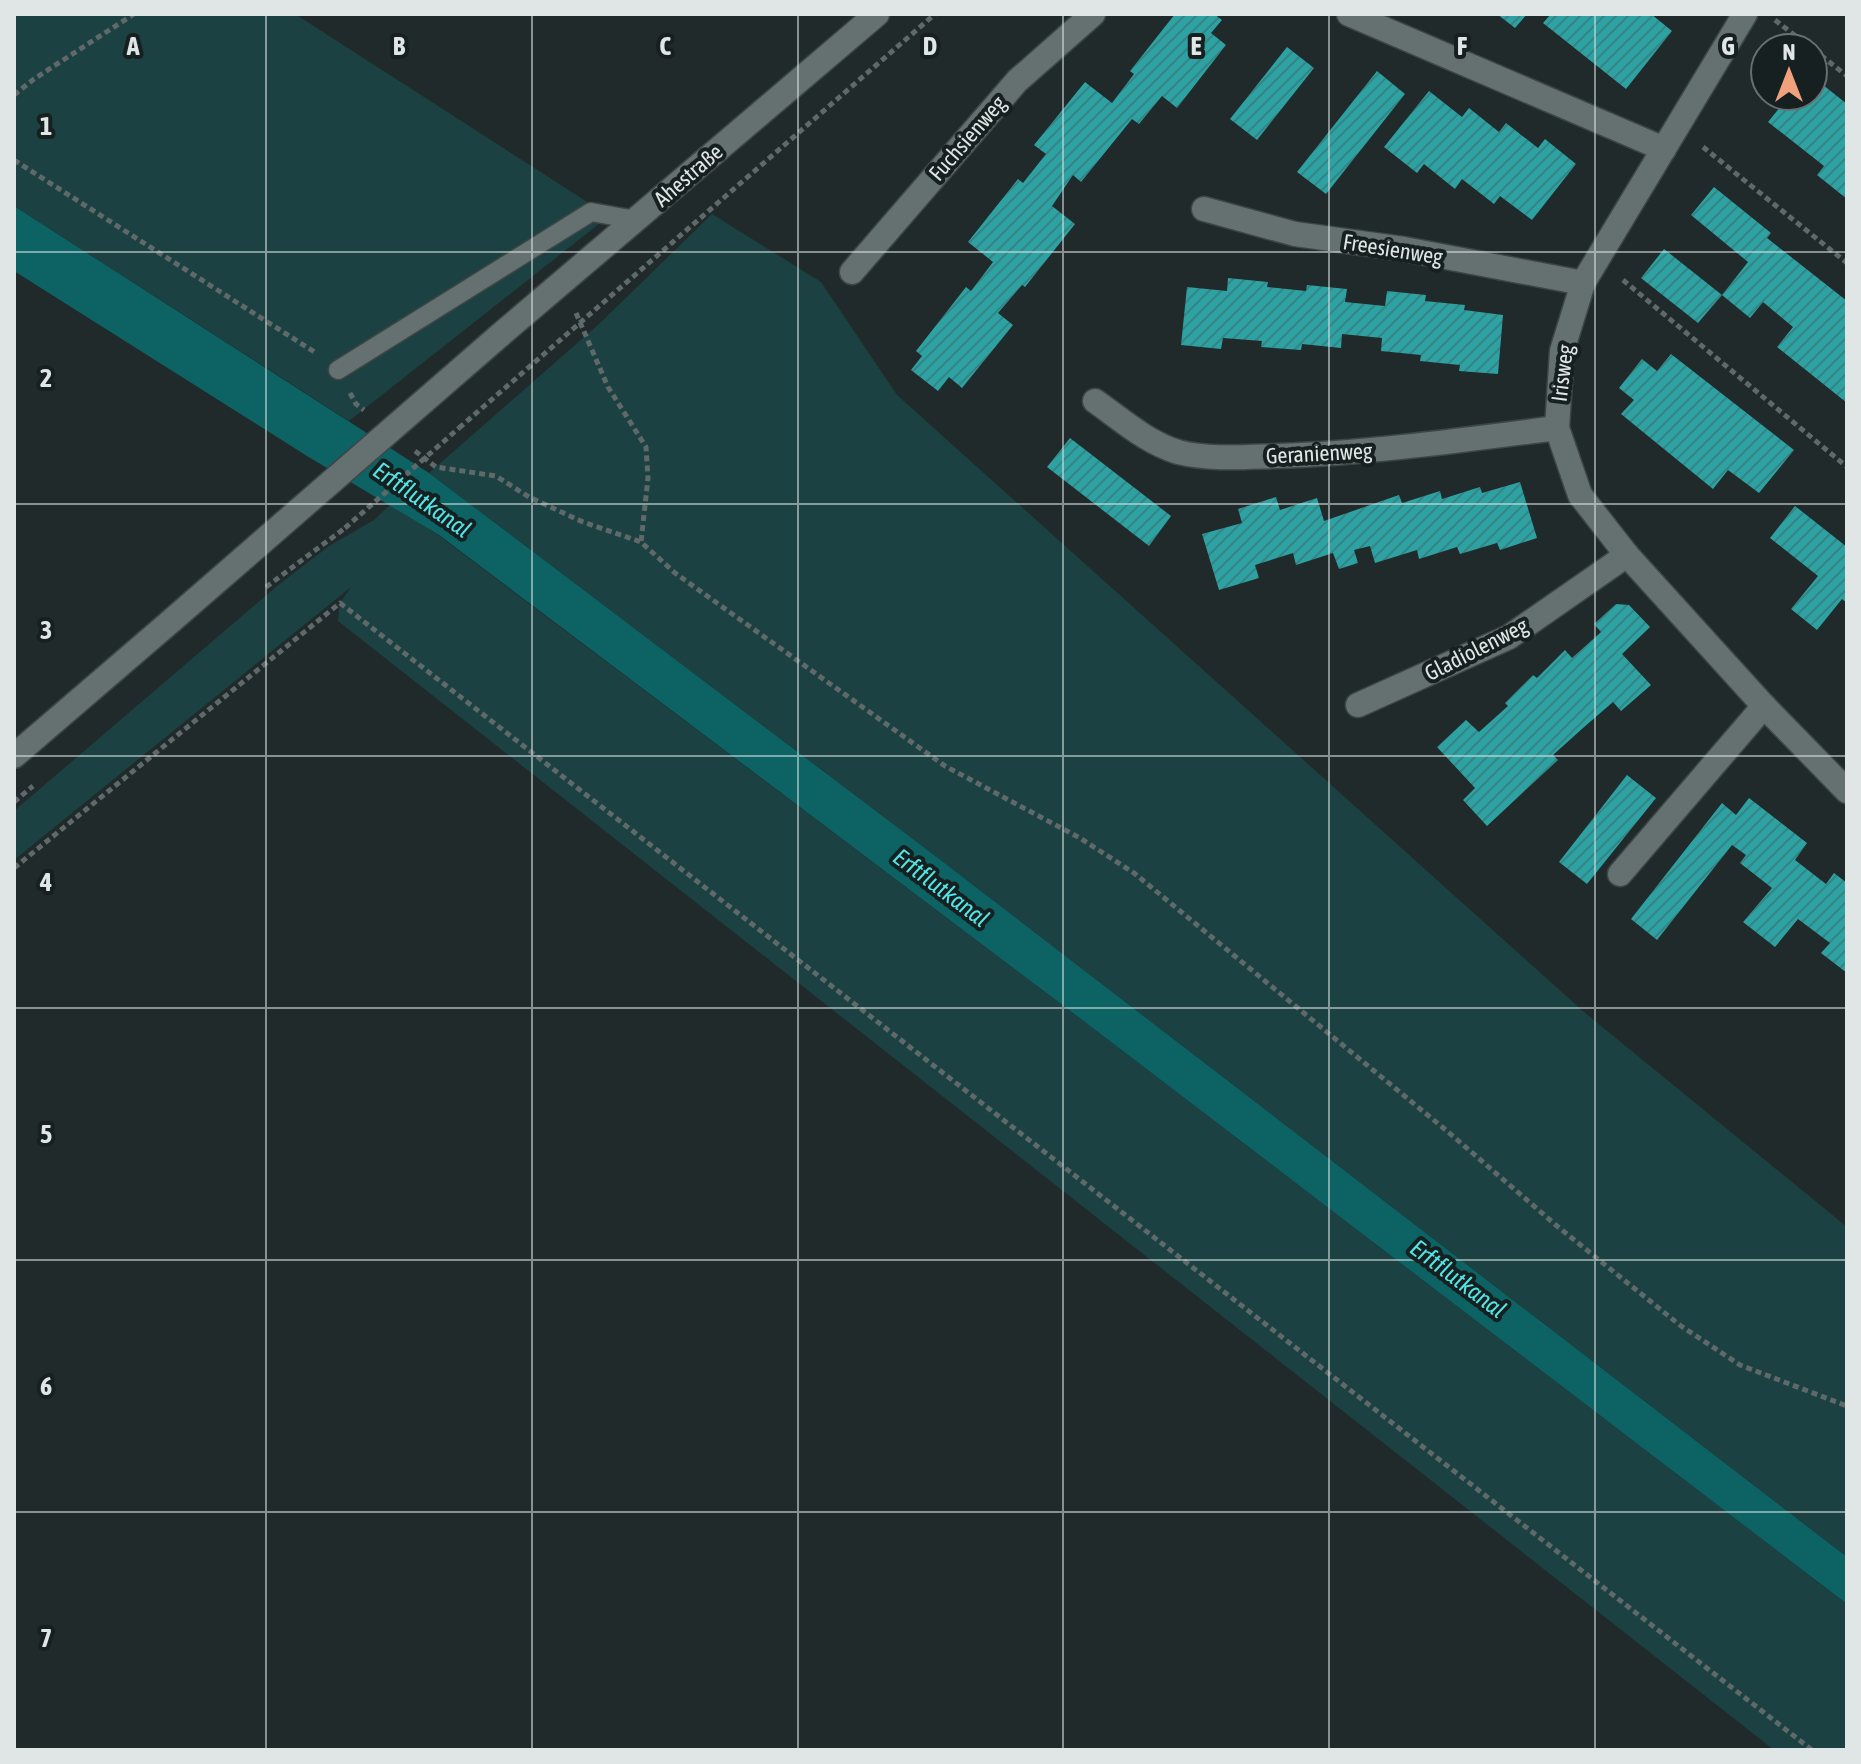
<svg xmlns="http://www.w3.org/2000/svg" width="1861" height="1764" font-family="'Asap Condensed',sans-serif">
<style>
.green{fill:#1c4142}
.water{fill:#0d6364}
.building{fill:url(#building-hatch)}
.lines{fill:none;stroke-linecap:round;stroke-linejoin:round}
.lane-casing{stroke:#3d4645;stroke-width:21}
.street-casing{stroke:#3d4645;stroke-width:27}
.secondary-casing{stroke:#3d4645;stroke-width:27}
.path{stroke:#606969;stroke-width:5;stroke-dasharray:6 4;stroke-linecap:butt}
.lane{stroke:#657070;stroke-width:18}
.street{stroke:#657070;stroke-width:24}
.secondary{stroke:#657070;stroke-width:24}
.secondary-bridge-casing{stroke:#3d4645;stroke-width:27;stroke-linecap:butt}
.path-bridge{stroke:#606969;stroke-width:5;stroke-dasharray:6 4;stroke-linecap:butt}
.secondary-bridge{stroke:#657070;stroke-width:24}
.grid{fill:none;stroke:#dfe6e5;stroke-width:2;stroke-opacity:0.55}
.labels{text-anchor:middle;stroke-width:8;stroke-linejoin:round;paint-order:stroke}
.street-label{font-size:22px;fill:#dfe6e5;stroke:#172020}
.water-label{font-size:24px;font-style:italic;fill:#53e5e6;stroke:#172020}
.grid-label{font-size:26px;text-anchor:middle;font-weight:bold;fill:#dfe6e5;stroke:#172020;stroke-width:8;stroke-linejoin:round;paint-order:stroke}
</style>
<defs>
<pattern id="building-hatch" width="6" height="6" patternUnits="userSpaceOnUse" patternTransform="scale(2)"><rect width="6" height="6" fill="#2ea1a2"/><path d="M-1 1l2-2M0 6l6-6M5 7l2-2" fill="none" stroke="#348586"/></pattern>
</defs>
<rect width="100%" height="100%" fill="#202a2a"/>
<g class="green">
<path d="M14 14H295L609 216 349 421 14 206Z"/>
<path d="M712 214 821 282 897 395 1584 1012 1847 1227V1557L938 858 429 473 598 325Z"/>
<path d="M390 505 438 535 1081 1019 1847 1604V1750H1774L338 621 340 603 351 587 14 860V811L277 586 329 546 374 520Z"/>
</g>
<path class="water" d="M14 206 429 473 938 858 1847 1557V1604L1081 1019 439 535 307 456 14 271Z"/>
<g class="building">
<path d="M1175 14H1214L1222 20 1211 33 1226 45 1177 108 1162 96 1139 124 1132 119 1081 182 1073 175 1052 206 1075 224 1025 287 1022 285 998 313 1013 325 962 388 949 377 938 391 911 370 922 356 916 351 966 287 971 291 993 262 968 242 1018 179 1023 183 1046 154 1034 145 1085 82 1112 103 1134 74 1130 71Z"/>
<path d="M1497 14H1527L1515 28Z"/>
<path d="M1551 14H1651L1672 31 1626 89 1543 23Z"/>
<path d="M1287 47 1314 68 1257 140 1230 119Z"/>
<path d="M1377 71 1405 94 1326 194 1297 172Z"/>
<path d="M1813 77 1847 104V199L1817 175 1824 166 1768 122 1789 96H1813Z"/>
<path d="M1429 91 1462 117 1469 108 1499 132 1506 123 1538 148 1545 139 1576 164 1532 220 1500 196 1494 204 1462 179 1455 189 1424 164 1417 173 1384 147Z"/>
<path d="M1714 187 1771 233 1767 238 1847 301V403L1777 347 1793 327 1763 302 1750 318 1722 295 1748 262 1691 215Z"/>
<path d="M1664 249 1722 295 1698 323 1641 278Z"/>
<path d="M1228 278 1268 282 1267 287 1306 291 1307 285 1347 289 1345 302 1385 306 1387 291 1426 295 1425 301 1465 305 1464 310 1503 315 1498 374 1459 371 1460 365 1420 361 1421 355 1381 351 1382 338 1342 334 1341 348 1302 344 1301 350 1261 347 1262 341 1223 338 1221 349 1181 345 1187 287 1227 291Z"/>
<path d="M1671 354 1794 450 1759 493 1728 470 1713 489 1621 414 1634 400 1619 388 1642 359 1657 371Z"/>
<path d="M1070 438 1171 516 1149 546 1047 467Z"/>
<path d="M1520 482 1537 538 1500 550 1497 543 1460 554 1457 547 1419 559 1417 550 1375 563 1370 546 1354 550 1358 563 1339 569 1333 553 1296 565 1293 553 1255 565 1259 578 1219 590 1202 534 1242 523 1238 509 1276 497 1280 510 1317 498 1324 521 1399 495 1402 503 1440 491 1442 499 1480 487 1482 493Z"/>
<path d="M1795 506 1847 547V603L1842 599 1817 630 1791 609 1818 576 1770 538Z"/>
<path d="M1616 604 1629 605 1650 627 1622 654 1651 685 1621 711 1613 702 1583 728 1553 755 1558 760 1487 826 1463 800 1475 788 1437 747 1466 720 1479 732 1508 706 1505 703 1533 675 1537 678 1565 650 1572 658 1601 632 1594 624Z"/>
<path d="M1627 775 1656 798 1587 884 1559 862Z"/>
<path d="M1749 798 1807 843 1795 860 1826 884 1834 873 1847 883V973L1821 953 1830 943 1798 919 1775 947 1743 922 1772 888 1740 863 1746 855 1732 845 1657 940 1631 919 1722 803 1736 815Z"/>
</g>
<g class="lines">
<defs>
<path id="lane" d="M338 370 591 212 636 220"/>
<g id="street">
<path d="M1349 14 1664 149"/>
<path d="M1745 14 1583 283 1562 351 1557 428 1580 495 1627 555 1764 706 1847 791"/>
<path d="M1204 209 1295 234 1404 249 1583 283"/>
<path d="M852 272 1017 81 1093 14"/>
<path d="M1095 401C1122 420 1146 442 1178 452 1209 460 1245 457 1276 456 1370 453 1463 440 1557 428"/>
<path d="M1358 705 1509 637 1627 555"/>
<path d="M1620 874 1764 706"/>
</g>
<g id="secondary">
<path d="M499 336 877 14"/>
<path d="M14 756 170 622"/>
</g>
</defs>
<use href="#lane" class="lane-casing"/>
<use href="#street" class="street-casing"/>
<use href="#secondary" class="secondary-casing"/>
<g class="path">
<path d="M1775 20 1811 48"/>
<path d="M1813 49 1847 76"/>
<path d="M14 95 34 79 134 14"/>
<path d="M1703 147 1847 263"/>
<path d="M14 160 316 353"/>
<path d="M1623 280 1847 467"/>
<path d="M576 313 608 387 646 447 648 478 641 542"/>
<path d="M350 393 356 404 364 410"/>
<path d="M459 428 935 14"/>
<path d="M415 451 436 467 496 476 529 497 583 522 641 542 675 573 945 766 1080 838 1134 873 1447 1131 1557 1226 1681 1326 1740 1365 1847 1406"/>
<path d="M266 587 345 528"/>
<path d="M14 802 33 786"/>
<path d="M14 868 340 603 1812 1750"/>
</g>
<use href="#lane" class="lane"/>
<use href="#street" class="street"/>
<use href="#secondary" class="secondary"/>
<defs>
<path id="secondary-bridge" d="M170 622 499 336"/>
</defs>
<use href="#secondary-bridge" class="secondary-bridge-casing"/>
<path class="path-bridge" d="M345 528 459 428"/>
<use href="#secondary-bridge" class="secondary-bridge"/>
</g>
<path class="grid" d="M266 14V1750M532 14V1750M798 14V1750M1063 14V1750M1329 14V1750M1595 14V1750M14 252H1847M14 504H1847M14 756H1847M14 1008H1847M14 1260H1847M14 1512H1847"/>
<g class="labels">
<g class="street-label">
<text transform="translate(967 138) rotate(-49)" y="8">Fuchsienweg</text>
<text transform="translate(688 175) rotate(-41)" y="8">Ahestraße</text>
<text transform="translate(1393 249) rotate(9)" y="8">Freesienweg</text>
<text transform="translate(1562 373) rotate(-83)" y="8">Irisweg</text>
<text transform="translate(1319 453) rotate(-3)" y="8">Geranienweg</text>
<text transform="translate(1476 649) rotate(-27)" y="8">Gladiolenweg</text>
</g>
<g class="water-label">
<text transform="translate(422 500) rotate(35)" y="8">Erftflutkanal</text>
<text transform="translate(941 888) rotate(37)" y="8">Erftflutkanal</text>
<text transform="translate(1458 1279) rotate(37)" y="8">Erftflutkanal</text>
</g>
</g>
<g class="grid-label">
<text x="133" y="55">A</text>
<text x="399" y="55">B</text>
<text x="665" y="55">C</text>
<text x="930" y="55">D</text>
<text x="1196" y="55">E</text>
<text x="1462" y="55">F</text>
<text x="1728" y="55">G</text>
<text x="46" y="135">1</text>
<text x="46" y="387">2</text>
<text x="46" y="639">3</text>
<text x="46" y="891">4</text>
<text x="46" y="1143">5</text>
<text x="46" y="1395">6</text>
<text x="46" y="1647">7</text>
</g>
<rect width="1861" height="1764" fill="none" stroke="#dfe6e5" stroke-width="32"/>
<g transform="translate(1789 72)"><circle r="38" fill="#172020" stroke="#676f6f" stroke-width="2"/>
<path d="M0-6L14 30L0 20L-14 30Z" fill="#f1a17c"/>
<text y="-12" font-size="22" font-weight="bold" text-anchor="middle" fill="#dfe6e5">N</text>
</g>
</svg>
